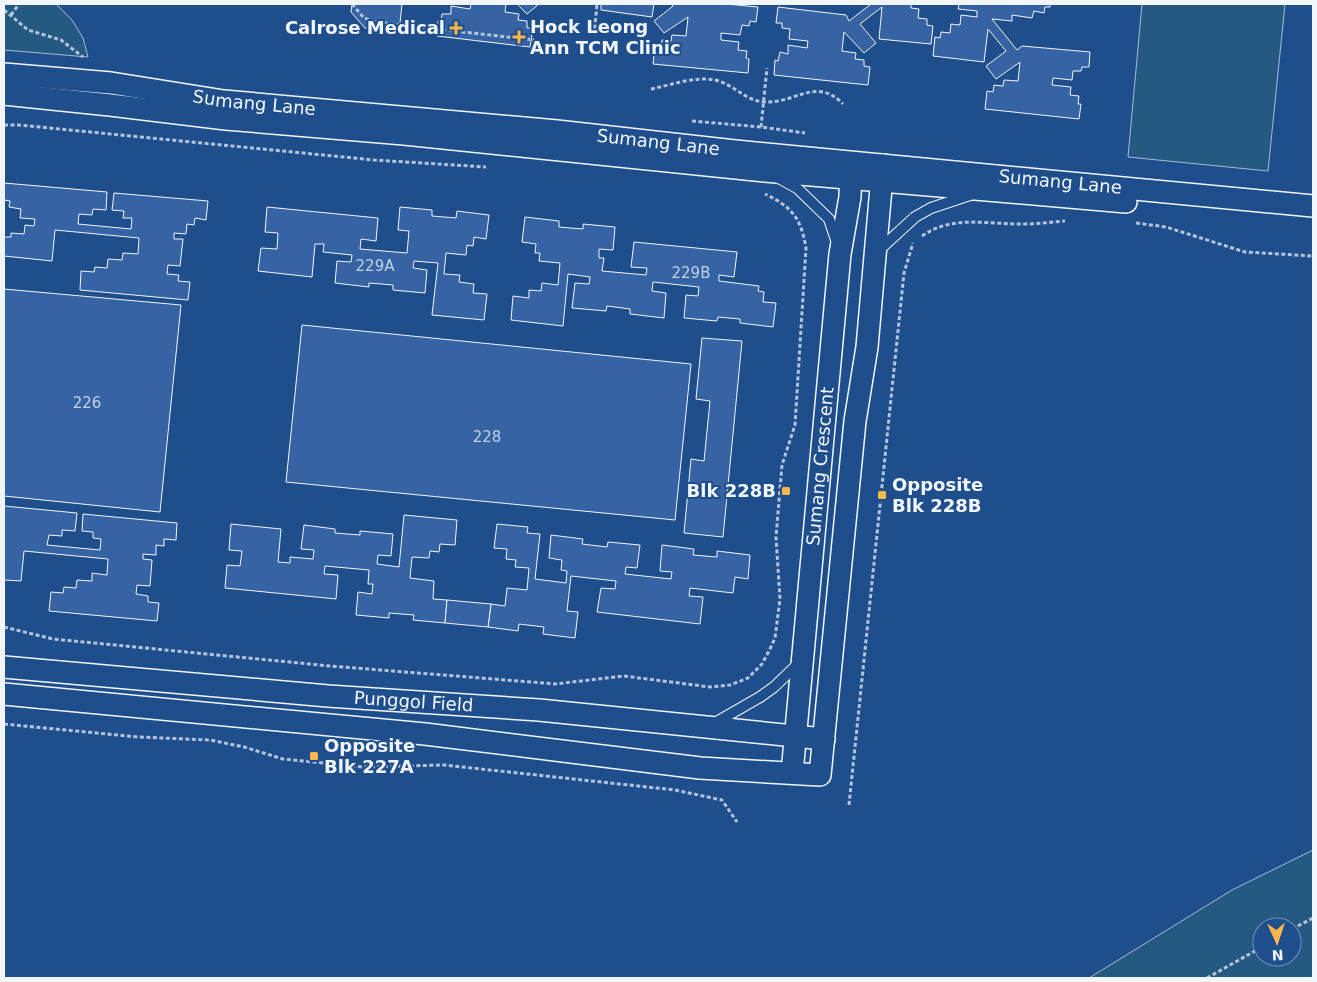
<svg xmlns="http://www.w3.org/2000/svg" width="1317" height="982" font-family="'DejaVu Sans',sans-serif">
<style>
.green{fill:#245a82;stroke:#a8bbd7;fill-rule:evenodd}
.building{fill:#3563a3;stroke:#f2f6ff}
.lines{fill:none;stroke-linecap:round;stroke-linejoin:round}
.service-casing{stroke:#f2f6ff;stroke-width:12}
.minor-casing{stroke:#f2f6ff;stroke-width:24}
.path{stroke:#b3c4dc;stroke-width:3;stroke-dasharray:4 2.5;stroke-linecap:butt}
.service{stroke:#1f4e8c;stroke-width:10}
.minor{stroke:#1f4e8c;stroke-width:21}
.poi-dot{fill:#ffb74d;stroke:#1f4e8c;stroke-width:2}
.labels{text-anchor:middle;stroke-width:4;stroke-linejoin:round;paint-order:stroke}
.number-label{font-size:15px;fill:#c3d1e8}
.poi-label{font-size:18px;font-weight:bold;fill:#f2f6ff;stroke:#1f4e8c;text-anchor:start}
.street-label{font-size:18px;fill:#f2f6ff;stroke:#1f4e8c}
</style>
<rect width="100%" height="100%" fill="#1f4e8c"/>
<g class="green">
<path d="M4 4H56L72 20 83 38 88 57 4 50Z"/>
<path d="M1142 4H1285L1268 171 1128 157Z"/>
<path d="M1313 850V978H1089L1232 890ZM1262 927H1292V957H1262Z"/>
</g>
<g class="building">
<path d="M352 4H402L399 32 365 28 351 12Z"/>
<path d="M471 4H506L505 12 519 14 518 20 527 21V28H533L530 47 437 36 438 21H441L442 14H451V6L470 9Z"/>
<path d="M517 4H539L527 14Z"/>
<path d="M601 4H654L652 17 601 10Z"/>
<path d="M672 4H726L758 7 756 22 750 21 749 26 742 25 740 35 721 33V40L739 42 738 50 747 51 746 58 749 59 748 73 653 64 655 46H661L662 40 671 41 672 35 686 36 688 17 664 33 654 21 673 6Z"/>
<path d="M871 4H911V8L919 9 918 18 927 19V25L933 26 931 44 879 39 882 7 860 24 876 43 864 53 844 32 842 51 856 53 855 59 864 60V66L870 67 868 85 774 75 775 60 778 61 780 52 788 54V45L807 48 808 41 789 39 790 29 782 28V23H776L778 7 846 15 849 21Z"/>
<path d="M959 4H1050V7H1045L1044 13 1034 11 1032 18 1012 15V21L992 19 1017 50 1022 46 1090 52 1089 67H1082L1081 71H1073L1072 80 1053 78 1052 85 1071 87 1070 95 1079 96 1078 104H1081L1079 119 985 109 987 91 993 92 994 85 1003 86 1004 80 1018 81 1020 62 996 79 986 66 1006 51 988 29 984 62 933 56 935 37 940 38 941 32 950 33 951 24 960 25 961 15 977 17V11L958 9Z"/>
<path d="M4 183 107 192 106 210 93 209 92 215 79 214 78 224 131 229 132 218H123L124 211 112 210 114 193 208 201 206 220 195 218 194 225 187 224 186 234 174 233V239H183L180 266 168 265 167 274 179 275 178 281 190 282 188 300 80 290 81 271 94 272 95 267 107 268 108 259 122 260 123 253 138 254 139 238 55 230 52 261 4 256V237H11V233L24 234 25 225 34 226 35 219 20 218 21 209 9 207 10 201 4 200Z"/>
<path d="M267 207 378 218 376 241 361 239 360 249 407 253 409 231 398 230 400 207 432 210V216L456 218 457 211 489 215 486 239 474 237 473 246 467 245 466 255 446 253 444 274 460 275 459 282 474 284 473 293 487 294 484 320 432 315 438 263 414 261 413 268 427 270 425 293 393 290V285L369 283V287L335 283 337 261 351 262 352 255 323 252 324 244H315L312 277 258 271 261 248 277 249 278 233 265 232Z"/>
<path d="M525 217 559 221V227L583 229V224L615 227 613 250 599 249V258H604L602 271 646 275 647 268 631 267 634 242 737 252 734 277 719 275V281L759 286 758 291 764 292 763 302 776 303 773 327 740 323V319L718 317 717 321 684 318 686 295 698 296 699 287 653 282 652 291 666 293 664 318 630 314V309L607 306 606 311 572 308 575 283 589 284 590 277 568 274 563 326 511 320 513 296 529 298V290L541 291 542 283 558 285 560 263 539 261 540 253H535L536 244 522 242Z"/>
<path d="M4 289 181 305 160 512 4 496Z"/>
<path d="M302 325 691 364 675 520 286 482Z"/>
<path d="M702 338 742 341 723 537 684 533 691 459 704 461 710 401 696 399Z"/>
<path d="M4 506 77 513 75 531 62 530V536L49 535 47 545 100 550 101 539 93 538V532L82 531 83 514 177 523 176 540 164 539V546L156 545V555L143 554V559L152 560 150 586 137 585 136 594 148 596V602L159 603 157 621 49 611 51 592 63 593 64 587 76 588 77 580 92 581V573L107 575 108 559 24 551 21 581 4 580Z"/>
<path d="M404 515 457 520 455 545 440 544 439 552 430 551 429 558 412 557 410 578 434 581 433 599 447 600 445 623 413 620 414 615 389 613V618L356 615 358 592 372 594 373 584H368L369 570 325 566 324 574 338 575 336 599 225 588 227 565 240 566 242 551 229 550 231 524 281 529 278 562 290 563V557L313 559 314 550 301 549 304 525 335 529V533L360 535V531L393 534 391 556 378 555 377 564 399 567Z"/>
<path d="M497 524 528 527 527 533 540 534 535 579 566 583 567 571 561 570 562 560 549 558 551 535 583 539 582 544 607 547 608 542 640 545 637 568 626 567 625 574 671 579 672 572 660 571 662 545 694 549 693 555 717 557V551L750 555 748 579 735 577 733 593 690 588 689 596 703 597 700 624 597 612 601 588 615 589 616 581 571 576 567 611 578 612 575 638 543 634 544 627 519 624 518 631 488 627 491 604 505 606 507 588 527 590 529 568 515 567 516 560 506 559 507 549 494 548Z"/>
<path d="M447 600 491 604 488 627 445 623Z"/>
</g>
<g class="lines">
<defs>
<g id="service">
<path d="M777 177 797 188 829 219 837 243"/>
<path d="M878 251 915 217 931 208 973 194"/>
<path d="M713 724 760 697 774 687 800 662"/>
</g>
<g id="minor">
<path id="s1" d="M4 74 111 83 224 101 557 131 735 151 1313 206"/>
<path d="M4 94 110 105 226 119 404 134 765 171 1126 202"/>
<path id="s2" d="M4 667 328 696 539 710 824 739"/>
<path d="M4 694 425 734 700 768 820 775 855 421 867 347 883 165"/>
<path id="s3" d="M792 773 840 254 850 197 851 164"/>
</g>
</defs>
<use href="#service" class="service-casing"/>
<use href="#minor" class="minor-casing"/>
<g class="path">
<path d="M352 4 364 18 376 22 534 40"/>
<path d="M4 10 28 30 61 40 83 57"/>
<path d="M11 15 19 4"/>
<path d="M594 35 597 4"/>
<path d="M651 89C671 85 695 76 715 80 733 84 746 101 764 102 795 104 816 76 843 104"/>
<path d="M692 121 761 127 805 133"/>
<path d="M4 125H19L374 160 486 167"/>
<path d="M761 127 767 68"/>
<path d="M1136 223 1166 227 1245 252 1313 256"/>
<path d="M922 236C953 214 990 225 1025 224 1039 224 1052 222 1065 221"/>
<path d="M4 627 53 639 330 666 556 684 624 676 710 687 730 685 748 678 762 664 770 649 775 638 780 599 776 537 782 465 795 425 806 248C801 218 792 207 765 194"/>
<path d="M4 724 138 737 210 740 244 747 283 759 363 767 444 765 675 790 722 800 737 822"/>
<path d="M849 805 904 273 913 243"/>
<path d="M1292 929 1313 918"/>
<path d="M1207 978 1262 947"/>
</g>
<use href="#service" class="service"/>
<use href="#minor" class="minor"/>
</g>
<g class="poi-dot">
<path d="M453.5 20.5h5v5h5v5h-5v5h-5v-5h-5v-5h5z"/>
<path d="M516.5 29.5h5v5h5v5h-5v5h-5v-5h-5v-5h5z"/>
<rect x="781" y="486" width="10" height="10" rx="2.5"/>
<rect x="877" y="490" width="10" height="10" rx="2.5"/>
<rect x="309" y="751" width="10" height="10" rx="2.5"/>
</g>
<g class="labels">
<g class="number-label">
<text x="375" y="271">229A</text>
<text x="691" y="278">229B</text>
<text x="87" y="408">226</text>
<text x="487" y="442">228</text>
</g>
<g class="poi-label">
<text x="530" y="33">Hock Leong<tspan x="530" dy="21">Ann TCM Clinic</tspan></text>
<text x="445" y="34" text-anchor="end">Calrose Medical</text>
<text x="892" y="491">Opposite<tspan x="892" dy="21">Blk 228B</tspan></text>
<text x="776" y="497" text-anchor="end">Blk 228B</text>
<text x="324" y="752">Opposite<tspan x="324" dy="21">Blk 227A</tspan></text>
</g>
<g class="street-label">
<text dy="6" stroke="none"><textPath href="#s1" startOffset="252">Sumang Lane</textPath></text>
<text dy="6" stroke="none"><textPath href="#s1" startOffset="658">Sumang Lane</textPath></text>
<text dy="6" stroke="none"><textPath href="#s1" startOffset="1062">Sumang Lane</textPath></text>
<text dy="6" stroke="none"><textPath href="#s3" startOffset="308">Sumang Crescent</textPath></text>
<text dy="6" stroke="none"><textPath href="#s2" startOffset="411">Punggol Field</textPath></text>
</g>
</g>
<rect width="1317" height="982" fill="none" stroke="#f2f6ff" stroke-width="10"/>
<g transform="translate(1277 942) rotate(177)"><circle r="24" fill="#1f4e8c" stroke="#7391ba"/>
<path d="M0-4L9 19L0 12L-9 19Z" fill="#ffb74d"/>
<text y="-8" font-size="14" font-weight="bold" text-anchor="middle" fill="#f2f6ff">N</text>
</g>
</svg>
